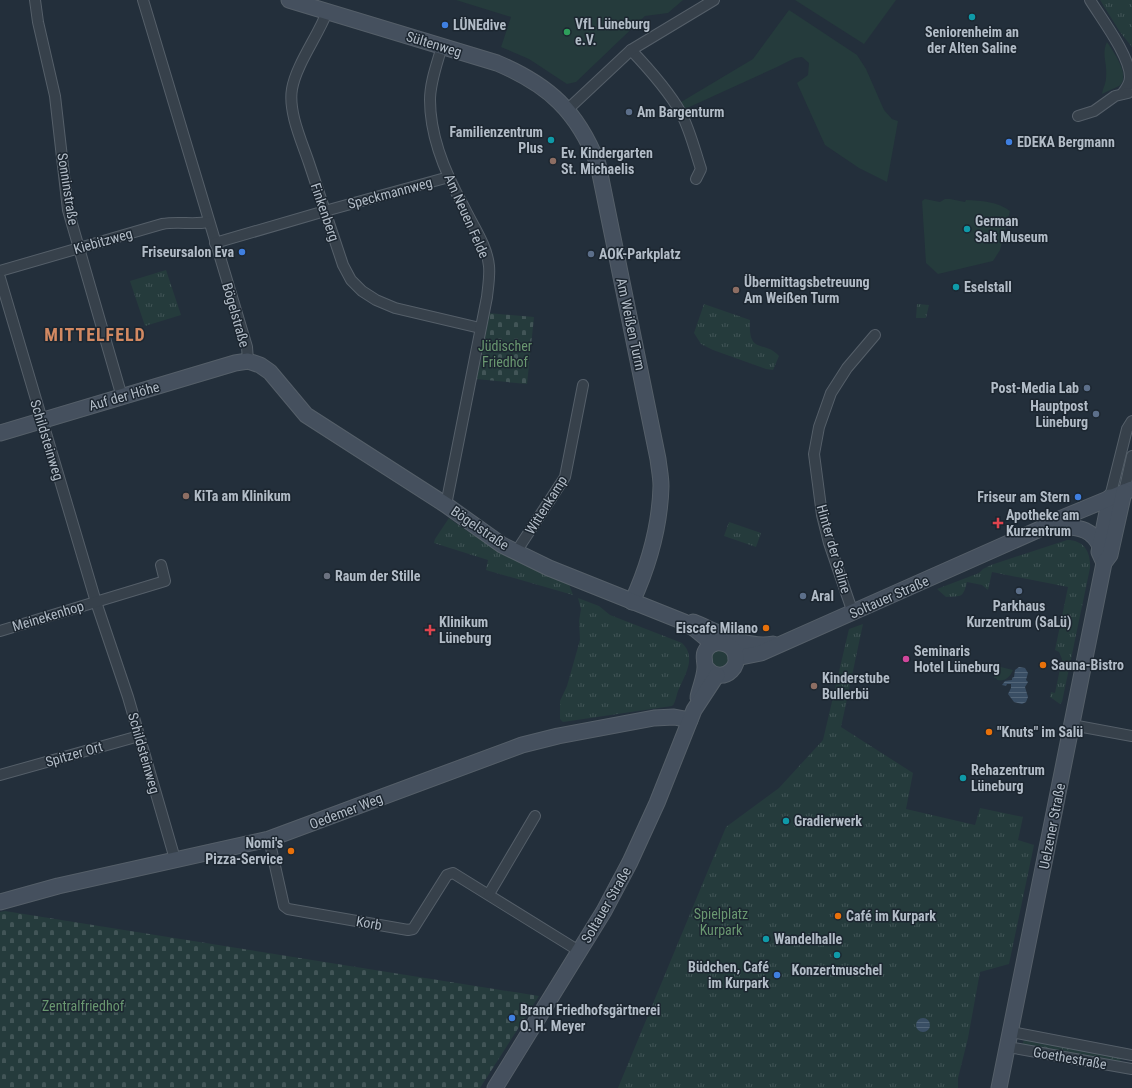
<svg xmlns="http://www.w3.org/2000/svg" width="1132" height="1088" font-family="'Roboto Condensed',sans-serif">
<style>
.green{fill:#253b3c}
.forest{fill:url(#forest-crowns)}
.cemetery{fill:url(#cemetery-stones)}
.park{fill:url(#park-tufts)}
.water{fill:url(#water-rules)}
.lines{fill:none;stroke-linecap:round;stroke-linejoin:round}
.street-casing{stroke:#555f69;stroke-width:12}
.secondary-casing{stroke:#555f69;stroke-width:17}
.street{stroke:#37414b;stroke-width:10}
.secondary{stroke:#45505e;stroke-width:15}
.culture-dot{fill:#0f9aa8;stroke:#1c2630;stroke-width:1.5}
.shop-dot{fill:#3f7fe0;stroke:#1c2630;stroke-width:1.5}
.leisure-dot{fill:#2e9e5b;stroke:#1c2630;stroke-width:1.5}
.service-dot{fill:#5c6f8a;stroke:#1c2630;stroke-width:1.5}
.education-dot{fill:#8d6e63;stroke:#1c2630;stroke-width:1.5}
.health-dot{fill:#e0444e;stroke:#1c2630;stroke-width:1.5}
.worship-dot{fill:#6b7280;stroke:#1c2630;stroke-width:1.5}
.food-dot{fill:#e8710a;stroke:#1c2630;stroke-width:1.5}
.hotel-dot{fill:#d1479c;stroke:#1c2630;stroke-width:1.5}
.labels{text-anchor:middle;stroke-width:3;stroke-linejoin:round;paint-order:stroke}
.poi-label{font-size:14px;font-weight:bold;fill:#b2bcc7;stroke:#1c2630;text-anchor:start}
.street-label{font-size:14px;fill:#b2bcc7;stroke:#1c2630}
.park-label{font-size:14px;fill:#699770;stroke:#1c2630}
.district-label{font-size:18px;font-weight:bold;letter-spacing:1px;fill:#d28962;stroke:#1c2630}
</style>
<defs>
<pattern id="forest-crowns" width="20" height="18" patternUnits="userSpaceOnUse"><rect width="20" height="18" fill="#253b3c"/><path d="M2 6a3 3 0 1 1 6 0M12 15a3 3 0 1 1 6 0" fill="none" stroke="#425557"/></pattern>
<pattern id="cemetery-stones" width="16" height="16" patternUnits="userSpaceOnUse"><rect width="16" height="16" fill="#253b3c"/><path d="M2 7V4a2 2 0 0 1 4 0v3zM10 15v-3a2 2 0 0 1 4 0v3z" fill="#425557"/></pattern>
<pattern id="park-tufts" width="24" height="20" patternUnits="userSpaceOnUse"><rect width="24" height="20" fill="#253b3c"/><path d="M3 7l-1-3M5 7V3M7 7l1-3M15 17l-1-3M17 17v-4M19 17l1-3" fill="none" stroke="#425557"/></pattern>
<pattern id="water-rules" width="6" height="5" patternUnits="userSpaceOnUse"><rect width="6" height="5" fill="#394e64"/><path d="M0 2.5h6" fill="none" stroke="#536679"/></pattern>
</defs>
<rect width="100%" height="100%" fill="#232f3b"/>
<g class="green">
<path d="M456 0H683L668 13 645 16 576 82 567 84 529 59 501 47 511 17Z"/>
<path d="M795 0H896L864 44Z"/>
<path d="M789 10 857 55 866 69 884 110 892 119 898 121 887 182 859 168 825 145 797 83 808 75 809 63 802 57 795 58 777 67 685 109 681 102 753 59Z"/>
<path d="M1107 42C1113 51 1132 77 1119 86 1114 89 1107 91 1102 94 1103 88 1106 83 1106 78 1108 64 1101 54 1107 42Z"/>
<path d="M925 199 940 202 945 199H950L965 202 966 200C982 201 997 201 1010 211L1000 250 993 261 938 274 926 263 922 201Z"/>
<circle cx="720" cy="659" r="9"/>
<path d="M997 666 1013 670C1010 677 1005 682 997 680L996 678H994Z"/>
</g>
<path class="forest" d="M1025 1039 1121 1058 1120 1063 1023 1045V1042Z"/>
<g class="cemetery">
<path d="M488 313 534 317 527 384 476 379Z"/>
<path d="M5 911 539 996 480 1088H0V912Z"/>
</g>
<g class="park">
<path d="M1100 0H1132V47L1120 32Z"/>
<path d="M166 270 181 315 145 326 130 281Z"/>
<path d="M704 304 750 320C748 356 764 339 779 356L773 370 766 369 713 350 701 344 694 333Z"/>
<path d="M917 304 929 305 926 318H916Z"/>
<path d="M449 518C484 546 527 561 567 579L573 595 486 570 488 560 434 543 435 539Z"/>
<path d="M729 522 761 533 756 547 724 536Z"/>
<path d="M1067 540C1084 540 1091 552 1090 568L1062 702 1060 704 1050 697 1051 692 1055 693 1062 659 1059 652 1055 650 1068 587 992 572 988 590 982 585 967 582C963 598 962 596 946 597L937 589 979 573 983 569 991 565Z"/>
<path d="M578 598 599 606 610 615 682 643C697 657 685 675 678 691 676 696 676 702 672 706L563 722 560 719V701L567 686 580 640 579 621 581 609Z"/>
<path d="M863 624 841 727 913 773 906 809 975 825 980 808 1023 817 1018 840 1034 845 1009 964 980 972 968 1038 958 1078V1088H618L726 827 779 788 823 740 849 629Z"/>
</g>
<g class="water">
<path d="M1019 667 1025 668 1028 673 1026 680 1028 682 1025 687 1028 697 1026 702 1022 704 1014 702 1008 694 1011 688V684H1007L1006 686 1002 685 1005 681 1012 680V678L1014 677 1015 670Z"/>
<circle cx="923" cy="1025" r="7"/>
</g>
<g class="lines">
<defs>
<g id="street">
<path d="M35 0 38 22 55 96 68 210 122 397"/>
<path d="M143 0 247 347 248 361"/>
<path d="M1090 0C1101 18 1130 56 1130 77 1130 84 1126 89 1122 94"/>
<path d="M327 12C318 36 296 65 292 89 288 112 302 142 309 163 320 197 332 231 343 265L351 280 362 291 376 300 395 308 480 328"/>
<path d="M442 46C437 64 430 82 430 100 430 137 446 175 464 207 473 226 487 245 489 266 490 276 488 287 487 297L446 505"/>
<path d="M631 50C649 69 668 90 681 113 690 130 695 151 701 169L696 179"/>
<path d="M567 110 631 50 714 0"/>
<path d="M1078 116 1094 111 1115 96 1128 93"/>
<path d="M215 243 325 211 449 177"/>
<path d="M0 271 162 224C178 221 193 225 208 222"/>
<path d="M0 278 96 602 128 697 175 859"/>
<path d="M1124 492 1132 456"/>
<path d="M1110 497 1127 429 1132 421"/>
<path d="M516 552 565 477 583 385"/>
<path d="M853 613 829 543 822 515 814 454 819 427 831 393 847 368 875 335"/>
<path d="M0 631 165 581 161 565"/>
<path d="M1072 725 1132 736"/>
<path d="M0 775 139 736"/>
<path d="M269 839 284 906 288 909 408 930 413 929 447 875 453 873 579 951"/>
<path d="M489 894 535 816"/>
<path d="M1011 1032 1132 1055"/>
<path d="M1008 1047 1132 1069"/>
</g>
<g id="secondary">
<path d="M289 0 497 63C549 85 577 111 598 164L658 459C659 468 661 477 661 486 660 525 648 567 632 602"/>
<path d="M0 433 235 363 248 361 260 365 270 372 306 415 446 505 502 545 549 568 684 622 695 629 713 644"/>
<path d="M1061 526C1079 528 1091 528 1100 546"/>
<path d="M1104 563 1099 552 1110 497"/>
<path d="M693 622C718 632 746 649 773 644"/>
<path d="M736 658 761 653 1040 529 1045 525 1132 489"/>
<path d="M698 697C700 688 705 676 705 667 705 661 703 657 705 652 712 637 733 642 736 656 738 667 728 677 717 675 712 674 708 670 705 666"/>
<path d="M0 902 58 886 269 839 522 745 558 736 654 718 674 717 690 720"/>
<path d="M495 1088 604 911 630 862 657 803 694 710 717 675"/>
<path d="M999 1088 1104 563 1110 555 1124 492"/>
</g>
</defs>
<use href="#street" class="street-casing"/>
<use href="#secondary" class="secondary-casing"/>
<use href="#street" class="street"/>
<use href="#secondary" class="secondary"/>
</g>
<g class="culture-dot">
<circle cx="972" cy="17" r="4"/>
<circle cx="551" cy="140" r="4"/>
<circle cx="967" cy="229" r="4"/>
<circle cx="956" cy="287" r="4"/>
<circle cx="963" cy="778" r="4"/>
<circle cx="786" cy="821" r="4"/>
<circle cx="766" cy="939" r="4"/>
<circle cx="837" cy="955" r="4"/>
</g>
<g class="shop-dot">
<circle cx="445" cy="25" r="4"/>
<circle cx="1009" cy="142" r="4"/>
<circle cx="242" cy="252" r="4"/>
<circle cx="1078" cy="497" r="4"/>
<circle cx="777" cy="975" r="4"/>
<circle cx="512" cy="1018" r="4"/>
</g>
<circle class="leisure-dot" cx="567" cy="32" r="4"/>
<g class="service-dot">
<circle cx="629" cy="112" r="4"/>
<circle cx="591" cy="254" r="4"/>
<circle cx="1087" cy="388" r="4"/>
<circle cx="1096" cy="414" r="4"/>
<circle cx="1019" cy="591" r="4"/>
<circle cx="803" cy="596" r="4"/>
</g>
<g class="education-dot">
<circle cx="553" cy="161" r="4"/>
<circle cx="736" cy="290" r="4"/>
<circle cx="186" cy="496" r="4"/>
<circle cx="814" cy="686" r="4"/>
</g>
<g class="health-dot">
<path d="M996 517h4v4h4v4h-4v4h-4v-4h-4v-4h4z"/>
<path d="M428 624h4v4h4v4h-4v4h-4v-4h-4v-4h4z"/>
</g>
<circle class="worship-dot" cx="327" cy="576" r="4"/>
<g class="food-dot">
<circle cx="766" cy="628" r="4"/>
<circle cx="1043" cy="665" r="4"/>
<circle cx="989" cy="732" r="4"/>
<circle cx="291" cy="851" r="4"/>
<circle cx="838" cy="916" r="4"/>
</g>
<circle class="hotel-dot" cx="906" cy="659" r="4"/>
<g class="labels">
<g class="poi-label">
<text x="575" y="29">VfL Lüneburg<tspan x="575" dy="16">e.V.</tspan></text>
<text x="453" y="30">LÜNEdive</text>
<text x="972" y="37" text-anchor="middle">Seniorenheim an<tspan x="972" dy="16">der Alten Saline</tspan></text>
<text x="637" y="117">Am Bargenturm</text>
<text x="543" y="137" text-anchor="end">Familienzentrum<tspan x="543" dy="16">Plus</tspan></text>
<text x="1017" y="147">EDEKA Bergmann</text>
<text x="561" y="158">Ev. Kindergarten<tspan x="561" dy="16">St. Michaelis</tspan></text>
<text x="975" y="226">German<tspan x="975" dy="16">Salt Museum</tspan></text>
<text x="234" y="257" text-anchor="end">Friseursalon Eva</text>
<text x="599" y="259">AOK-Parkplatz</text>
<text x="744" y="287">Übermittagsbetreuung<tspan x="744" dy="16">Am Weißen Turm</tspan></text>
<text x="964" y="292">Eselstall</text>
<text x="1079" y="393" text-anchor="end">Post-Media Lab</text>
<text x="1088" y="411" text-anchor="end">Hauptpost<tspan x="1088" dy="16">Lüneburg</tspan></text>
<text x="194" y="501">KiTa am Klinikum</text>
<text x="1070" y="502" text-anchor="end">Friseur am Stern</text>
<text x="1006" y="520">Apotheke am<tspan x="1006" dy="16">Kurzentrum</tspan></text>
<text x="335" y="581">Raum der Stille</text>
<text x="811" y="601">Aral</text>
<text x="1019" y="611" text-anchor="middle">Parkhaus<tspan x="1019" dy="16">Kurzentrum (SaLü)</tspan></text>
<text x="439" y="627">Klinikum<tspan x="439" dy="16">Lüneburg</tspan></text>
<text x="758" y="633" text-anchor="end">Eiscafe Milano</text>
<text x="914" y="656">Seminaris<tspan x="914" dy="16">Hotel Lüneburg</tspan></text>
<text x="1051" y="670">Sauna-Bistro</text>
<text x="822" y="683">Kinderstube<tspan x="822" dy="16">Bullerbü</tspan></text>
<text x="997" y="737">"Knuts" im Salü</text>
<text x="971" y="775">Rehazentrum<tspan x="971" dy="16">Lüneburg</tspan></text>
<text x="794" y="826">Gradierwerk</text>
<text x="283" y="848" text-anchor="end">Nomi's<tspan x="283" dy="16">Pizza-Service</tspan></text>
<text x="846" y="921">Café im Kurpark</text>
<text x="774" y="944">Wandelhalle</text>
<text x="769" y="972" text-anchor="end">Büdchen, Café<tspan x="769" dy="16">im Kurpark</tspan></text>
<text x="837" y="975" text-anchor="middle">Konzertmuschel</text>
<text x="520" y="1015">Brand Friedhofsgärtnerei<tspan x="520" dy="16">O. H. Meyer</tspan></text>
</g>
<g class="street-label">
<text transform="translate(434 44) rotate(17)" y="5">Sültenweg</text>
<text transform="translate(68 189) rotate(81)" y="5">Sonninstraße</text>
<text transform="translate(390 193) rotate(-15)" y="5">Speckmannweg</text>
<text transform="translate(325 212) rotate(71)" y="5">Finkenberg</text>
<text transform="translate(467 216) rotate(66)" y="5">Am Neuen Felde</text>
<text transform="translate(103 241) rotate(-16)" y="5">Kiebitzweg</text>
<text transform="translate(236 315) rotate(74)" y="5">Bögelstraße</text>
<text transform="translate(631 324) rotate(78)" y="5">Am Weißen Turm</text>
<text transform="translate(124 396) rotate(-16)" y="5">Auf der Höhe</text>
<text transform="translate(47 440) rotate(73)" y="5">Schildsteinweg</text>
<text transform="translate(546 505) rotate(-58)" y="5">Wittenkamp</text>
<text transform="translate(480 528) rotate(34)" y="5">Bögelstraße</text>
<text transform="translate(834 549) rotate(74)" y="5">Hinter der Saline</text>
<text transform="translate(889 597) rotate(-24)" y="5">Soltauer Straße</text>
<text transform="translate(48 616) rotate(-17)" y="5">Meinekenhop</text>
<text transform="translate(144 753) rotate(74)" y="5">Schildsteinweg</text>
<text transform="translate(74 754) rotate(-16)" y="5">Spitzer Ort</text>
<text transform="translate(346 811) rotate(-21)" y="5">Oedemer Weg</text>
<text transform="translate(1052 826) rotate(-79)" y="5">Uelzener Straße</text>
<text transform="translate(606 905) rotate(-60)" y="5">Soltauer Straße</text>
<text transform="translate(369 923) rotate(10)" y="5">Korb</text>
<text transform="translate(1070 1058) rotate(10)" y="5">Goethestraße</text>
</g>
<g class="park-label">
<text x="505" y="351">Jüdischer<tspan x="505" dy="16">Friedhof</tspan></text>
<text x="721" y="919">Spielplatz<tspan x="721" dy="16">Kurpark</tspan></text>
<text x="83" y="1011">Zentralfriedhof</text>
</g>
<g class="district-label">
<text x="95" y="341">MITTELFELD</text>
</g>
</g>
</svg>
